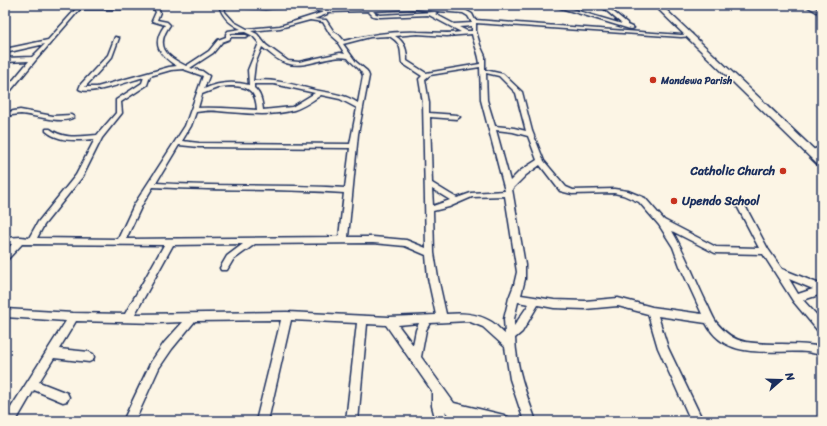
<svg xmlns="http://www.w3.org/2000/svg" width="827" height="426" font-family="Sriracha,sans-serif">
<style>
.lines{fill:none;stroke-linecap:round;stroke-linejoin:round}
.street-casing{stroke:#1b2f5e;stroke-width:3}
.secondary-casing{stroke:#1b2f5e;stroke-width:3}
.street{fill:#fcf5e5;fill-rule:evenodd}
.secondary{fill:#fcf5e5;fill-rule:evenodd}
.poi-dot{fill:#c8321e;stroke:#fcf5e5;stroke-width:1.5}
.labels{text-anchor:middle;stroke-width:3;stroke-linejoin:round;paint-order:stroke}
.far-poi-label{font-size:10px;font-weight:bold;fill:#1b2f5e;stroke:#fcf5e5;text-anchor:start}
.poi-label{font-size:12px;font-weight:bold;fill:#1b2f5e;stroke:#fcf5e5;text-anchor:end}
</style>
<rect width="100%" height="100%" fill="#fcf5e5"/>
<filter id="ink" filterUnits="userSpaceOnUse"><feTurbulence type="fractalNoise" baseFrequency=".025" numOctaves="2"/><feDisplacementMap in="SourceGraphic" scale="8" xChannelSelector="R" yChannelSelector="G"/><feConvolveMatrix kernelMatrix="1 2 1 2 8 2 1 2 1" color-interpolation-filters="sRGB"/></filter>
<g filter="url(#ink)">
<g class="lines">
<defs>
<g id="street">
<path d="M51 5 78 7 80 5H84L83 7 88 8 154 7 155 5H159L158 8 160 12 157 20 167 22 170 25C155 46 165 56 186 66L209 51 218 40 226 37V34L228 31 241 29C230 24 222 17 219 5L265 7 294 5 327 10 366 8 368 7 371 8 412 7 460 10 459 5H463L465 10 472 14 475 20 681 35 692 34V36L681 37 476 23V31L480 45 485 56V70L503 74 522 92 532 131 544 161 566 187 573 190 614 189 628 191 645 198 664 220 716 247 759 248 736 204 740 201 743 202 768 249 782 269 822 285V294L803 300 822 321V332L818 331 793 301 763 254 715 253 672 231C685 253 694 277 705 300 709 307 712 316 716 322 724 332 733 340 746 342 771 346 797 342 822 347V355C817 354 812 353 807 352 772 349 726 362 706 323L658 316 668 348 703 421H691L658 348 648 314 618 306 585 309 554 308 538 305 522 332 515 338C516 367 526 394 536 421H524L510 379 505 347 483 327 468 321 430 323 426 330 421 357 454 403 504 415 508 417 510 421H480L464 417 466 421H453L445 411 448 421H436L432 406V391L386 325 367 324 358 421H346L357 323 291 320 268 421H256L281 320 195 321 172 349 159 368 135 421H123L151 362 164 343 183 322 157 323 76 321 59 349 89 352 93 354 94 357 93 360 89 362 54 358 39 382 67 393 69 397 67 401 63 402 34 390 16 421H5V417L66 321 5 317V309L73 313 125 314 164 245 22 244 8 259 5 260V252L12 244H5V238L21 237 29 238 38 222 76 175 95 139C78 140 60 143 46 131V129H50C64 140 81 136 97 135L116 113V100L142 83 144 77C130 81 90 96 79 89L81 84 108 55 115 37 119 38 112 57 85 87H97L169 67 177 66C159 55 151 44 165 25L152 21 156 12 154 9H80L35 61 7 95 5 96V90L29 61 5 62V58L32 57 45 44 5 53V49L48 40 76 9ZM224 6 265 9 292 7 324 12 280 26 247 29 234 22 225 12ZM412 9 463 13 468 16 472 23 454 24 435 14 437 13 435 12 380 15 376 14 373 11ZM368 11 373 16 380 17 429 15 461 32C447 34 433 32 418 32 393 31 368 35 344 41L339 35 334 32 326 20 314 19 327 14V12ZM310 20 323 22 330 34 339 42 338 43 345 54 340 53 299 62 288 61 266 45 257 34 251 31 280 28ZM472 26V31H467L459 27ZM245 32 253 36 259 43 248 70 249 85C233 81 219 82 204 89L209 76 202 71 190 68 213 53 222 42 230 39V37H246L248 36 246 35H230L231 33ZM417 34 447 36 472 34C474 44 479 53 480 64L426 73 407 61C407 50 405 42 395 36ZM389 36C403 44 400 50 402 63L422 76 419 79 423 103 426 248 406 240 373 237H348L358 134 369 76 367 71 356 62 343 44 370 37ZM262 47C269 52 278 61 286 63 307 70 327 54 348 58 352 64 362 69 363 76L358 103C345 94 329 93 314 90 294 85 274 78 253 81L255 64ZM480 67 481 100 505 191 471 193 457 198 450 194 432 183 430 117 457 119 460 117 457 115 429 113V103L425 79 430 75ZM183 69 203 76 185 126 134 205 118 239 37 238 44 225 83 176 102 138 122 113 121 102 147 85 150 76 171 70ZM486 73 499 76 516 93 526 131 514 128 495 126 487 100ZM254 84H274L315 93 292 107 263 110C262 101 261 94 254 88ZM229 86C248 86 256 90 257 110 237 109 217 107 198 108L202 94 220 87ZM321 95 340 99 357 108 350 144 199 143 182 141 191 126 196 112C203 111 211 110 218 111 243 113 270 117 294 110 304 107 313 100 321 95ZM496 130 513 132 528 136 537 160 520 171 510 181ZM179 145 199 147 350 148 345 188C282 184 219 187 156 183ZM540 165 560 191 572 194 614 193 623 195 639 202 659 225 673 247 680 266 702 314 652 307 618 298 585 301 554 300 521 295 525 279V265L512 189 526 175ZM153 187C217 191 281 188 344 193L339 237 126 239 142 205ZM432 189 450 200 433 206ZM505 196 517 272 514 285 509 298 504 319 505 334C500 330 496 324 490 321 476 313 462 313 446 314L438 278 434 253 433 211 449 207 472 197ZM373 243 405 246 426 255 428 278 436 315 389 317 287 312 135 314 173 245 243 244 227 256 220 268 221 270H227L233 260 255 244ZM789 279 813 289 798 294ZM518 302 529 304 514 326V319ZM419 323 416 330 413 345 398 325Z"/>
<path d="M551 5H558L622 24 600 5H605L627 23V25L634 28 630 29Z"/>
<path d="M805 5H810L822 12V15Z"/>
<path d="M20 110 53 116 71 115 74 117C62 125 35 115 21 114 15 114 10 116 5 115V111L8 112Z"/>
<path d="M822 146V150L811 154 808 152Z"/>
</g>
<path id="secondary" d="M654 5H661L822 157V166L818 165Z"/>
</defs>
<use href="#street" class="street-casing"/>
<use href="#secondary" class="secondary-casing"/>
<use href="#street" class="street"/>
<use href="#secondary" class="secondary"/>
</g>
</g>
<g class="poi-dot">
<circle cx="653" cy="80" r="4"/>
<circle cx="783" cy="171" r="4"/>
<circle cx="674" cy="201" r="4"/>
</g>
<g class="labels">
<g class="far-poi-label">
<text x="661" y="84">Mandewa Parish</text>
</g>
<g class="poi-label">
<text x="775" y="175">Catholic Church</text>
<text x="682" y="205" text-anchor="start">Upendo School</text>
</g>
</g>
<rect width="827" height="426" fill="none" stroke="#fcf5e5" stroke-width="20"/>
<rect x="10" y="10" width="807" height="406" fill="none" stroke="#1b2f5e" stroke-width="1.5" filter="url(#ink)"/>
<g transform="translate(781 380) rotate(70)" stroke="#fcf5e5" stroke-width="3" paint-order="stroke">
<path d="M0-3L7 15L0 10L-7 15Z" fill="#1b2f5e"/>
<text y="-6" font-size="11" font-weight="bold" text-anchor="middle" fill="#1b2f5e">N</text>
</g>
</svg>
